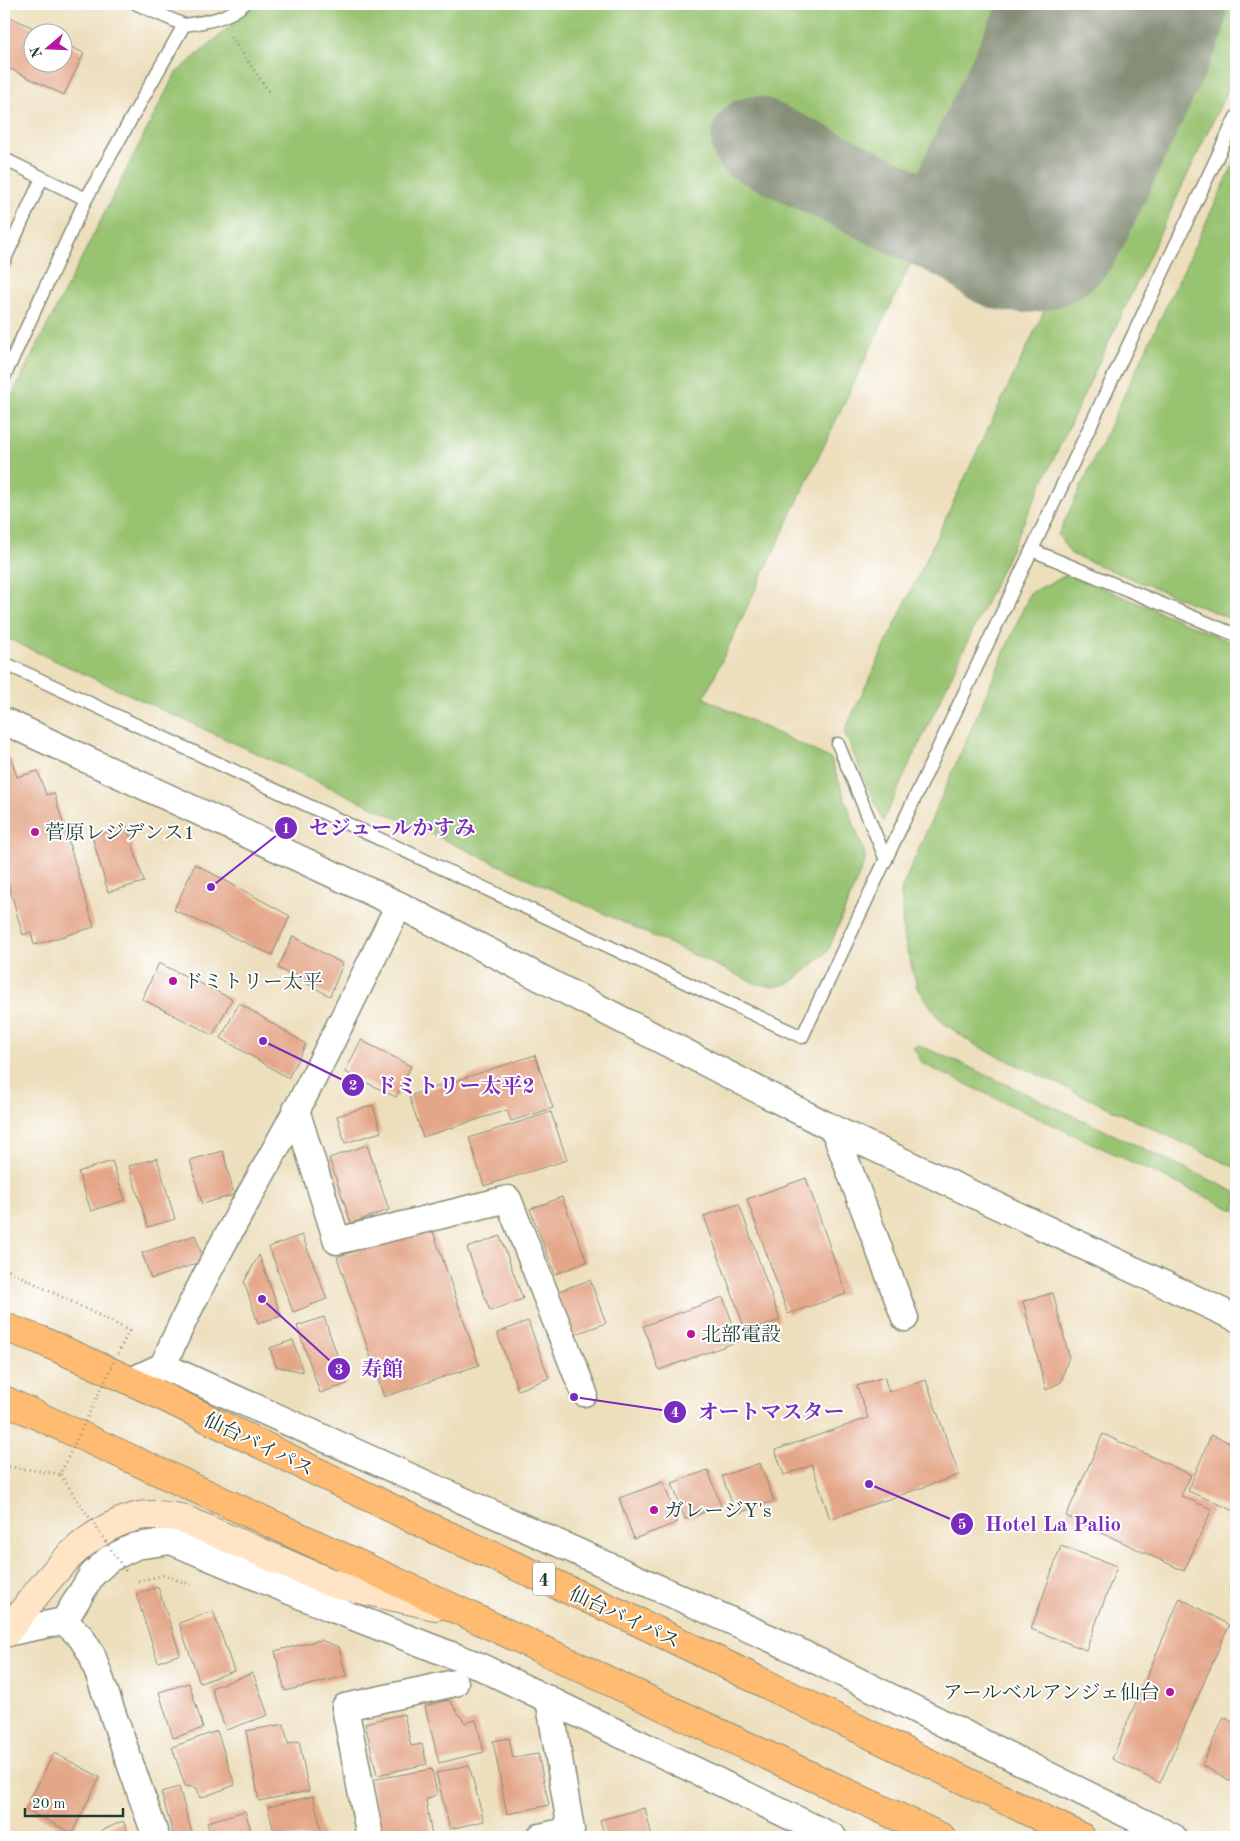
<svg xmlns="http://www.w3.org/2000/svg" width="1240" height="1841" font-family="'Old Standard TT','Noto Serif JP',serif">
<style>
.green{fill:#98c371;stroke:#5c8052}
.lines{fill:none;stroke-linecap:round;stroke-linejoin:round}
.taxiway{stroke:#868e78;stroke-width:88}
.runway{stroke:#868e78;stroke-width:218}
.building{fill:#e4a688}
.lane-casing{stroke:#868e78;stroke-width:15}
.street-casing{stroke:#868e78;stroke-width:29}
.secondary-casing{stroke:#868e78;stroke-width:30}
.highway-casing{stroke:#868e78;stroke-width:30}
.path{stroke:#868e78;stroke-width:3;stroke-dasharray:1 4;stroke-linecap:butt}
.lane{stroke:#fff;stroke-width:12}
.street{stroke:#fff;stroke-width:26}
.secondary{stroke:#ffe4c6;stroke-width:28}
.highway{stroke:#ffbb71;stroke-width:28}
.path-bridge{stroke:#868e78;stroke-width:3;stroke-dasharray:1 4;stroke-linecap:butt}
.poi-dot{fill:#b5179e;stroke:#fff;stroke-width:2}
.labels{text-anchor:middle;stroke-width:4;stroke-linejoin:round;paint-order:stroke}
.shield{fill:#fff;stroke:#627771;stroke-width:1}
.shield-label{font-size:19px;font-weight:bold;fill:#1f3d34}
.poi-label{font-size:20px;fill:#1f3d34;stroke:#fff;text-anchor:start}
.street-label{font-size:20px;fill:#1f3d34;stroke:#fff}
.leader{fill:none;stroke:#7b2cbf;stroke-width:2}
.callout-dot{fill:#7b2cbf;stroke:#fff;stroke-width:2}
.mark-label{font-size:15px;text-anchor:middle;font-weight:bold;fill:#fff}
.callout-label{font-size:21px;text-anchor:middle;font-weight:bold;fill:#7b2cbf;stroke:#fff;stroke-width:4;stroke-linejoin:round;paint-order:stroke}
</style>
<rect width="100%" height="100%" fill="#fff"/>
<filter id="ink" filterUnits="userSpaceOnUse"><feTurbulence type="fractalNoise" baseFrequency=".02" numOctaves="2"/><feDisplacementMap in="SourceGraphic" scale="10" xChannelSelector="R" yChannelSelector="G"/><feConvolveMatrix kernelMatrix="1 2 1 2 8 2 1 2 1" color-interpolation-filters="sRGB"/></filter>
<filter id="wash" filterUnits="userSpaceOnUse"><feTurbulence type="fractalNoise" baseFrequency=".0096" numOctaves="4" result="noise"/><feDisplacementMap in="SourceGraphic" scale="20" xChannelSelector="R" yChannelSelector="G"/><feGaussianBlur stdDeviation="1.12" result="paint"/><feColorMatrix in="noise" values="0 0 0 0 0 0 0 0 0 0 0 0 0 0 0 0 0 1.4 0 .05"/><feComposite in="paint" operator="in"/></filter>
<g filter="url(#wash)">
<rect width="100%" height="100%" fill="#eddebc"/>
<g class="green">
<path d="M256 4H1034L939 203 917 210 755 124 744 149 914 236 918 248 704 698 831 759 866 858 828 951 792 982 775 987 757 984 4 637V411L175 74Z"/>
<path d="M1190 4H1236V72L883 821 844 732Z"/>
<path d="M1236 159V621L1071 554 1058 535Z"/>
<path d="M1069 574 1236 644V1168L973 1044 941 1021 917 987 903 935 901 890 1030 593Z"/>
<path d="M918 1045 961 1063 1236 1192V1211L923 1064 913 1047Z"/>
</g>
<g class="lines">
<path class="taxiway" d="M755 140 997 257"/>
<path class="runway" d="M1023 204 1118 4"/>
</g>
<g id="blocks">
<g class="building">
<path d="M4 14 42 32H32V62H62V43L84 53 64 95 4 66Z"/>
<path d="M11 758 17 777 38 771 46 795 54 793 94 927 34 945 31 932 23 935 4 869V760Z"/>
<path d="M127 826 144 882 108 892 92 836Z"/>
<path d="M195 864 290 916 272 955 174 910Z"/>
<path d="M293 936 343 964 330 996 278 968Z"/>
<path d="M159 963 232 999 213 1035 142 999Z"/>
<path d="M239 1003 306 1044 288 1078 221 1038Z"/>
<path d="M361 1040 411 1066 396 1097 345 1072Z"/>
<path d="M535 1055 553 1108 511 1121 507 1110 423 1137 409 1096Z"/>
<path d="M373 1105 381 1132 345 1143 337 1116Z"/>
<path d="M551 1112 567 1160 484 1186 469 1138Z"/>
<path d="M367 1145 389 1210 351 1223 329 1158Z"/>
<path d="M223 1151 234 1195 202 1204 190 1160Z"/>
<path d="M157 1158 175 1219 148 1227 129 1166Z"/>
<path d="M112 1161 125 1200 91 1211 78 1172Z"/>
<path d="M806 1178 846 1294 788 1314 747 1199Z"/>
<path d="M562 1197 587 1262 555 1274 530 1209Z"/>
<path d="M739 1204 780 1320 746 1332 704 1216Z"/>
<path d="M431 1225 479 1365 384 1397 337 1257Z"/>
<path d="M195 1235 204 1261 151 1279 142 1253Z"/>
<path d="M302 1235 327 1299 293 1312 269 1247Z"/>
<path d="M500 1236 523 1299 490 1311 467 1248Z"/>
<path d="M259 1255 281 1316 258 1323 244 1282Z"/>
<path d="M590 1280 606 1323 573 1335 556 1292Z"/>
<path d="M1053 1293 1069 1356 1061 1382 1046 1390 1023 1301Z"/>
<path d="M723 1297 739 1341 659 1370 643 1326Z"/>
<path d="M324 1317 347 1384 320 1393 297 1326Z"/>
<path d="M528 1321 549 1378 518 1390 497 1333Z"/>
<path d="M293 1340 303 1372 276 1366 270 1348Z"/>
<path d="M884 1377 889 1392 926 1380 959 1475 830 1519 812 1465 784 1475 775 1450 868 1418 857 1386Z"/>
<path d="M1103 1434 1191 1475 1181 1496 1212 1509 1184 1571 1066 1516Z"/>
<path d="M1211 1435 1236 1445 1235 1511 1188 1491Z"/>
<path d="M760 1463 774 1501 736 1514 722 1476Z"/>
<path d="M708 1470 721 1506 685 1519 672 1483Z"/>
<path d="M663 1482 678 1522 634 1539 619 1498Z"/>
<path d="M1061 1546 1117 1566 1086 1650 1031 1629Z"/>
<path d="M1236 1571V1592L1229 1589Z"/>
<path d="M158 1587 180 1654 158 1662 136 1594Z"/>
<path d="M1180 1598 1229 1625 1160 1783 1112 1759Z"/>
<path d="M213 1611 234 1671 200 1683 179 1623Z"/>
<path d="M320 1640 339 1647 346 1676 285 1691 275 1651Z"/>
<path d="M253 1673 268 1715 226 1730 211 1688Z"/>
<path d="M189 1683 203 1728 173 1738 159 1692Z"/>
<path d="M449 1700 465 1723 476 1720 484 1752 439 1763 425 1706Z"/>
<path d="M404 1714 411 1746 422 1744 427 1764 377 1775 365 1723Z"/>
<path d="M1224 1717 1236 1724V1784L1202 1765Z"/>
<path d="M284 1724 288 1744 299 1741 309 1791 259 1801 246 1731Z"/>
<path d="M217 1731 235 1785 200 1798 197 1788 185 1786 172 1747Z"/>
<path d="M509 1738 513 1758 538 1754 549 1805 507 1814 493 1741Z"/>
<path d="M54 1753 100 1777 72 1833 25 1809Z"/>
<path d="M469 1765 484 1821 450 1829 436 1773Z"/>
<path d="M432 1769 437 1794 426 1800 432 1837H382L371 1780Z"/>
<path d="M179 1787 193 1837H174L161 1792Z"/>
<path d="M313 1796 323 1837H275L268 1807Z"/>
<path d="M645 1808 652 1837H605L600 1820Z"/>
<path d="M245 1811 253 1837H211L207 1822Z"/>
<path d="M123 1821 130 1837H88Z"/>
</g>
</g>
</g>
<g filter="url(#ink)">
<use href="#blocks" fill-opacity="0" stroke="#868e78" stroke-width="1"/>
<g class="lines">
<defs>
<g id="lane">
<path d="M184 25C205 22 227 19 244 4"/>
<path d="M4 159 86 199"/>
<path d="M4 261 42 178"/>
<path d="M4 377 86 199 184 25 137 4"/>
<path d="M1032 550 1236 635"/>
<path d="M4 663 802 1037 1236 117"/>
<path d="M838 744 886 860"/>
</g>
<g id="street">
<path d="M4 721 399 905 834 1129 1236 1318"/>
<path d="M296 1110 337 1241 508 1199 584 1393"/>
<path d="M834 1129 905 1318"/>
<path d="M163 1366C200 1278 251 1196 296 1111 332 1043 365 973 399 905"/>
<path d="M131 1381 163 1366 783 1644 1173 1837"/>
<path d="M64 1621 81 1637 92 1655 156 1837"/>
<path d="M6 1633 64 1621 92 1575 109 1559 136 1546 171 1541 328 1607 477 1665 833 1837"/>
<path d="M370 1837 345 1707 455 1683"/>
<path d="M540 1837 571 1830 549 1699"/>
</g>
<path id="secondary" d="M6 1633C42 1588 75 1533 135 1517 150 1513 166 1516 181 1518L331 1583 436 1606"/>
<g id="highway">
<path d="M4 1327 40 1340 131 1381 434 1529 628 1617 1081 1837"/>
<path d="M4 1400 462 1612 941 1837"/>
</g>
</defs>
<use href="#lane" class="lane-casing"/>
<use href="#street" class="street-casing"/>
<use href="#secondary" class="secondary-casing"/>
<use href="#highway" class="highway-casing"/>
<g class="path">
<path d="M231 37 269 92"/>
<path d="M4 1268 120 1326"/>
<path d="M4 1466 60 1474"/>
<path d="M138 1581 164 1575 191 1585"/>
</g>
<use href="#lane" class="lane"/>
<use href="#street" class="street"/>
<use href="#secondary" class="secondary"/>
<use href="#highway" class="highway"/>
<path class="path-bridge" d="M120 1326 129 1331 60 1474 127 1573"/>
</g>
</g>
<g class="poi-dot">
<circle cx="35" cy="832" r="5"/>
<circle cx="173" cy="981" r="5"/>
<circle cx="691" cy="1334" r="5"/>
<circle cx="654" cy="1510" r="5"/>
<circle cx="1170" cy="1692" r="5"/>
</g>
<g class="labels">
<rect class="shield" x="533" y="1562.5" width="22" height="33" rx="4"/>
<g class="shield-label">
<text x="544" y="1586">4</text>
</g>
<g class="poi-label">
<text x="45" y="839">菅原レジデンス1</text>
<text x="183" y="988">ドミトリー太平</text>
<text x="701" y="1341">北部電設</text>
<text x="664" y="1517">ガレージY's</text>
<text x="1160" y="1699" text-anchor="end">アールベルアンジェ仙台</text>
</g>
<g class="street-label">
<text transform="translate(259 1444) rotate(26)" y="7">仙台バイパス</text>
<text transform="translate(625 1617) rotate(25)" y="7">仙台バイパス</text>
</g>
</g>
<path class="leader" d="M211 887L286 828M263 1041L353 1085M262 1299L339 1369M574 1397L675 1412M869 1484L962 1524"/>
<g class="callout-dot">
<circle cx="211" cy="887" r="5"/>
<circle cx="263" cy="1041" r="5"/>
<circle cx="262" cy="1299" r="5"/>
<circle cx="574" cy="1397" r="5"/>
<circle cx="869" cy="1484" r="5"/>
<circle cx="286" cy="828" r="12"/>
<circle cx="353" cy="1085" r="12"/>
<circle cx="339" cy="1369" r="12"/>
<circle cx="675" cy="1412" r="12"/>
<circle cx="962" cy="1524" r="12"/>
</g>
<g class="mark-label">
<text x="286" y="833">1</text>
<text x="353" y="1090">2</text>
<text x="339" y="1374">3</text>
<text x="675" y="1417">4</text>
<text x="962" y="1529">5</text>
</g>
<g class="callout-label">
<text x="392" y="835">セジュールかすみ</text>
<text x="455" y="1093">ドミトリー太平2</text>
<text x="382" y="1376">寿館</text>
<text x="771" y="1419">オートマスター</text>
<text x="1053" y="1531">Hotel La Palio</text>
</g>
<rect width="1240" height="1841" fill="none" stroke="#fff" stroke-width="20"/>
<g transform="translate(48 48) rotate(251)"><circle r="24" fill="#ffffff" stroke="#a5b1ae"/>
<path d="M0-4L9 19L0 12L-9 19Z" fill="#b5179e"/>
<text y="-8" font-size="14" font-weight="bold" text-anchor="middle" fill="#1f3d34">N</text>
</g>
<path d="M25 1808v8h98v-8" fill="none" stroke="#1f3d34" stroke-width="2.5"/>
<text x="32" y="1808" font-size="15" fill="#1f3d34" stroke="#ffffff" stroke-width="4" paint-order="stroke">20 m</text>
</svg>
